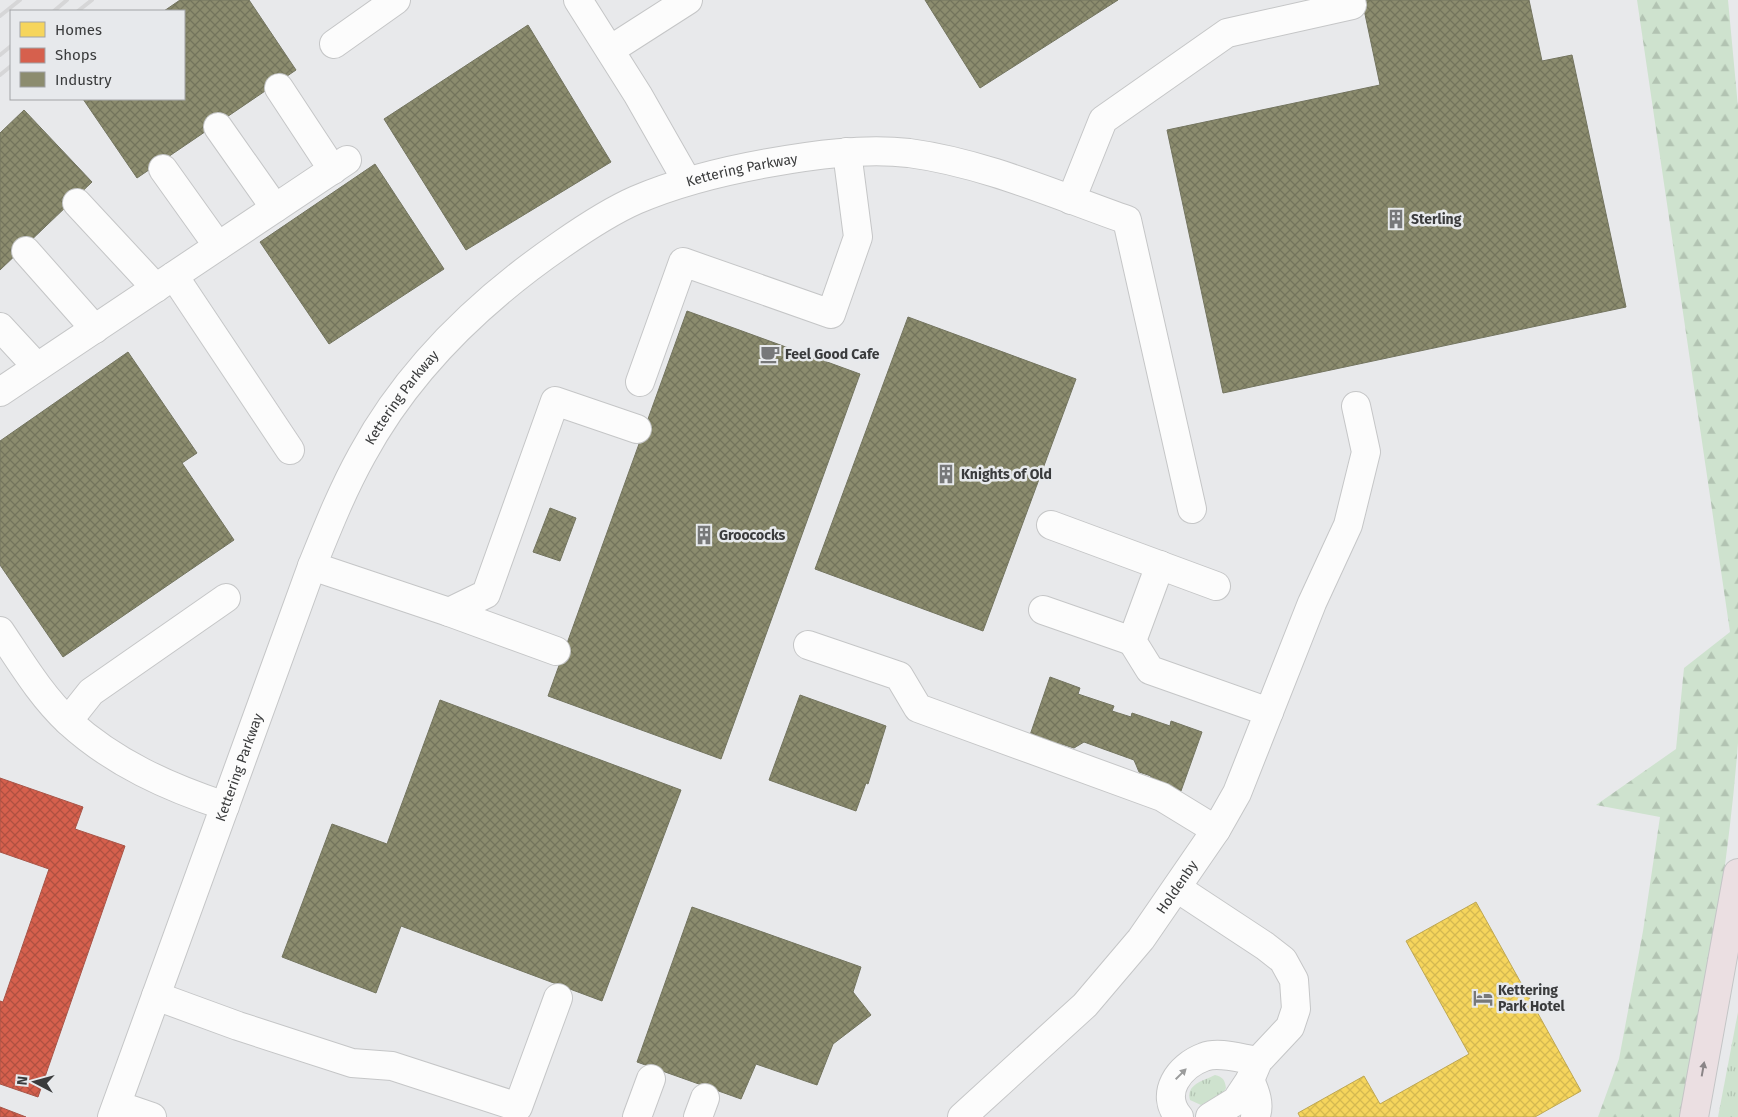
<svg xmlns="http://www.w3.org/2000/svg" width="1738" height="1117" font-family="'Fira Sans',sans-serif">
<style>
.grass{fill:url(#grass-tufts)}
.forest{fill:url(#forest-firs)}
.homes{fill:url(#homes-cross-hatch);stroke:#bea752}
.shops{fill:url(#shops-cross-hatch);stroke:#a75548}
.industry{fill:url(#industry-cross-hatch);stroke:#73745f}
.lines{fill:none;stroke-linecap:round;stroke-linejoin:round}
.minor-casing{stroke:#c5c6c7;stroke-width:30}
.highway-casing{stroke:#c4c5c6;stroke-width:30}
.minor{stroke:#fcfcfc;stroke-width:28}
.highway{stroke:#ebdfe2;stroke-width:28}
.rail{stroke:#d6d6d7;stroke-width:4}
.oneway{fill:#8a8587}
.oneway2{fill:#9b9c9c}
.labels{text-anchor:middle;stroke-width:5;stroke-linejoin:round;paint-order:stroke}
.street-label{font-size:14px;fill:#3a3b3c;stroke:#e7e9ec}
.poi-label{font-size:14px;font-weight:bold;fill:#3a3b3c;stroke:#e7e9ec;text-anchor:start}
</style>
<defs>
<pattern id="grass-tufts" width="24" height="20" patternUnits="userSpaceOnUse" patternTransform="scale(1.25)"><rect width="24" height="20" fill="#cee2ce"/><path d="M3 7l-1-3M5 7V3M7 7l1-3M15 17l-1-3M17 17v-4M19 17l1-3" fill="none" stroke="#b2c3b2"/></pattern>
<pattern id="forest-firs" width="22" height="20" patternUnits="userSpaceOnUse" patternTransform="scale(1.25)"><rect width="22" height="20" fill="#cee2ce"/><path d="M5 1l3.5 6h-7zM16 11l3.5 6h-7z" fill="#b2c3b2"/></pattern>
<pattern id="homes-cross-hatch" width="8" height="8" patternUnits="userSpaceOnUse" patternTransform="scale(1.25)"><rect width="8" height="8" fill="#f6d55c"/><path d="M0 0l8 8M0 8l8-8" fill="none" stroke="#d4b851"/></pattern>
<pattern id="shops-cross-hatch" width="8" height="8" patternUnits="userSpaceOnUse" patternTransform="scale(1.25)"><rect width="8" height="8" fill="#d6604d"/><path d="M0 0l8 8M0 8l8-8" fill="none" stroke="#af5041"/></pattern>
<pattern id="industry-cross-hatch" width="8" height="8" patternUnits="userSpaceOnUse" patternTransform="scale(1.25)"><rect width="8" height="8" fill="#8c8c6e"/><path d="M0 0l8 8M0 8l8-8" fill="none" stroke="#73745c"/></pattern>
</defs>
<rect width="100%" height="100%" fill="#e8e9eb"/>
<g class="grass">
<path d="M1738 1012V1117H1718Z"/>
<path d="M1215 1075C1223 1077 1225 1080 1226 1088L1223 1093 1201 1105 1190 1100C1186 1084 1203 1081 1215 1075Z"/>
</g>
<path class="forest" d="M1637 0H1728L1738 107V743C1728 870 1707 993 1679 1117H1598L1619 1059 1643 931 1660 817 1596 805 1676 749 1684 668 1730 632Z"/>
<path class="homes" d="M1476 902 1581 1091 1535 1117H1300L1298 1113 1364 1076 1380 1104 1469 1054 1406 941Z"/>
<g class="shops">
<path d="M0 778 83 807 75 829 125 846 38 1097 0 1084V1001L3 1002 49 869 0 852Z"/>
<path d="M0 1107 26 1117H0Z"/>
</g>
<g class="industry">
<path d="M180 0H249L296 70 137 178 83 99H184V11H164Z"/>
<path d="M925 0H1118L980 88Z"/>
<path d="M1362 0H1529L1542 61 1572 55 1626 307 1223 393 1167 130 1380 85Z"/>
<path d="M528 25 611 162 466 250 384 119Z"/>
<path d="M24 110 92 182 0 270V133Z"/>
<path d="M375 164 444 269 329 344 260 242Z"/>
<path d="M687 311 860 374 721 759 548 696Z"/>
<path d="M908 317 1076 379 983 631 815 569Z"/>
<path d="M128 352 197 453 182 463 234 540 63 657 0 565V441Z"/>
<path d="M550 508 576 518 560 561 533 552Z"/>
<path d="M1050 677 1080 688 1078 694 1114 706 1112 711 1131 717 1132 713 1170 726 1171 721 1202 732 1181 791 1150 780 1151 776 1139 772 1134 760 1084 742 1074 748 1061 744 1059 748 1029 738Z"/>
<path d="M800 695 886 726 868 784 866 783 856 811 769 780Z"/>
<path d="M440 700 681 790 602 1001 401 926 376 993 282 957 332 824 387 844Z"/>
<path d="M692 907 861 967 853 992 871 1015 833 1044 817 1085 756 1064 741 1099 637 1062Z"/>
</g>
<g class="lines">
<defs>
<g id="minor">
<path d="M578 0 638 95 687 181"/>
<path d="M334 44 396 0"/>
<path d="M610 50 688 0"/>
<path d="M279 88 333 170"/>
<path d="M218 127 275 208"/>
<path d="M163 169 218 246"/>
<path d="M1071 200 1103 120 1227 33 1352 5"/>
<path d="M77 203 156 288"/>
<path d="M26 251 95 329"/>
<path d="M174 276 290 450"/>
<path d="M0 327 37 367"/>
<path d="M640 382 683 262 831 314 858 237 847 152"/>
<path d="M0 392 347 160"/>
<path d="M1051 525 1216 586"/>
<path d="M1160 565 1132 641 1150 670 1269 712"/>
<path d="M312 566 449 612 486 594 555 401 637 429"/>
<path d="M1043 610 1132 641"/>
<path d="M449 612 556 651"/>
<path d="M0 631C21 662 41 696 69 722 114 763 168 787 225 806"/>
<path d="M808 645 899 676 918 708 1162 797 1216 830"/>
<path d="M68 721 91 692 226 598"/>
<path d="M1177 888 1265 946 1283 960 1294 980 1296 1009 1290 1027 1258 1061 1250 1080 1236 1101 1210 1117"/>
<path d="M156 996 238 1026 352 1063 392 1066 518 1107 558 998"/>
<path d="M1250 1080C1255 1091 1261 1106 1255 1117"/>
<path d="M117 1105 152 1117"/>
<path id="s1" d="M112 1117 312 566C327 529 342 491 362 455 409 368 482 299 562 244 585 228 611 211 636 200 678 182 723 171 768 163 813 155 863 148 909 153 984 163 1056 195 1127 220L1192 509"/>
<path d="M637 1117 651 1079"/>
<path d="M698 1117 705 1098"/>
<path id="s2" d="M962 1117 1085 1005 1141 939 1216 830 1237 793 1312 603 1348 525 1366 452 1356 406"/>
<path d="M1179 1117C1159 1094 1179 1066 1204 1057 1219 1051 1242 1059 1258 1061"/>
</g>
<path id="highway" d="M1694 1117 1738 873"/>
</defs>
<use href="#minor" class="minor-casing"/>
<use href="#highway" class="highway-casing"/>
<use href="#minor" class="minor"/>
<use href="#highway" class="highway"/>
<g class="rail">
<path d="M54 11 67 0"/>
<path d="M78 11 92 0"/>
<path d="M0 16 20 0"/>
<path d="M0 55 11 46"/>
<path d="M0 75 11 66"/>
</g>
</g>
<defs><path id="oneway-solid" d="M-6-.8H1V-3.2L6.5 0L1 3.2V.8H-6Z" transform="scale(1.25)"/></defs>
<use class="oneway" href="#oneway-solid" transform="translate(1703 1069) rotate(-80)"/>
<use class="oneway2" href="#oneway-solid" transform="translate(1181 1074) rotate(-45)"/>
<defs>
<symbol id="building-bare" viewBox="-9 -9 18 18"><path d="M-4-6H4V6H1V3H-1V6H-4ZM-2.5-4.3h1.7v1.8h-1.7ZM.8-4.3h1.7v1.8H.8ZM-2.5-1h1.7V.8h-1.7ZM.8-1h1.7V.8H.8Z" fill="#777879" stroke="#e7e9ec" stroke-width="2.5" paint-order="stroke"/></symbol>
<symbol id="cafe-bare" viewBox="-9 -9 18 18"><path d="M-5.5-4.5H6V0H3Q3 3.5 0 3.5H-2.5Q-5.5 3.5-5.5 0ZM3-3.2v2h1.7v-2ZM-6 4.5H4V6H-6Z" fill="#777879" stroke="#e7e9ec" stroke-width="2.5" paint-order="stroke"/></symbol>
<symbol id="hotel-bare" viewBox="-9 -9 18 18"><path d="M-6-4.5h1.5V1H6V5H4.5V3h-9V5H-6ZM-4 0a1.8 1.8 0 1 1 3.6 0ZM.5 0V-2.5h3Q6-2.5 6 0Z" fill="#777879" stroke="#e7e9ec" stroke-width="2.5" paint-order="stroke"/></symbol>
</defs>
<g fill-rule="evenodd">
<use href="#building-bare" x="1382" y="205" width="28" height="28"/>
<use href="#cafe-bare" x="756" y="340" width="28" height="28"/>
<use href="#building-bare" x="932" y="460" width="28" height="28"/>
<use href="#building-bare" x="690" y="521" width="28" height="28"/>
<use href="#hotel-bare" x="1469" y="984" width="28" height="28"/>
</g>
<g class="labels">
<g class="street-label">
<text dy="5" stroke="none"><textPath href="#s1" startOffset="1198">Kettering Parkway</textPath></text>
<text dy="5" stroke="none"><textPath href="#s1" startOffset="778">Kettering Parkway</textPath></text>
<text dy="5" stroke="none"><textPath href="#s1" startOffset="372">Kettering Parkway</textPath></text>
<text dy="5" stroke="none"><textPath href="#s2" startOffset="316">Holdenby</textPath></text>
</g>
<g class="poi-label">
<text x="1411" y="224">Sterling</text>
<text x="785" y="359">Feel Good Cafe</text>
<text x="961" y="479">Knights of Old</text>
<text x="719" y="540">Groococks</text>
<text x="1498" y="995">Kettering<tspan x="1498" dy="16">Park Hotel</tspan></text>
</g>
</g>
<rect x="10" y="10" width="175" height="90" fill="#e7e9ec" stroke="#a2a3a6"/>
<rect x="20" y="22" width="25" height="15" fill="#f6d55c" stroke="#a2a3a6"/>
<text x="55" y="35" font-size="15" fill="#3a3b3c">Homes</text>
<rect x="20" y="48" width="25" height="15" fill="#d6604d" stroke="#a2a3a6"/>
<text x="55" y="60" font-size="15" fill="#3a3b3c">Shops</text>
<rect x="20" y="72" width="25" height="15" fill="#8c8c6e" stroke="#a2a3a6"/>
<text x="55" y="85" font-size="15" fill="#3a3b3c">Industry</text>
<g transform="translate(35 1082) rotate(276)" stroke="#e7e9ec" stroke-width="4" paint-order="stroke">
<path d="M0-4L9 19L0 12L-9 19Z" fill="#3a3b3c"/>
<text y="-8" font-size="14" font-weight="bold" text-anchor="middle" fill="#3a3b3c">N</text>
</g>
</svg>
